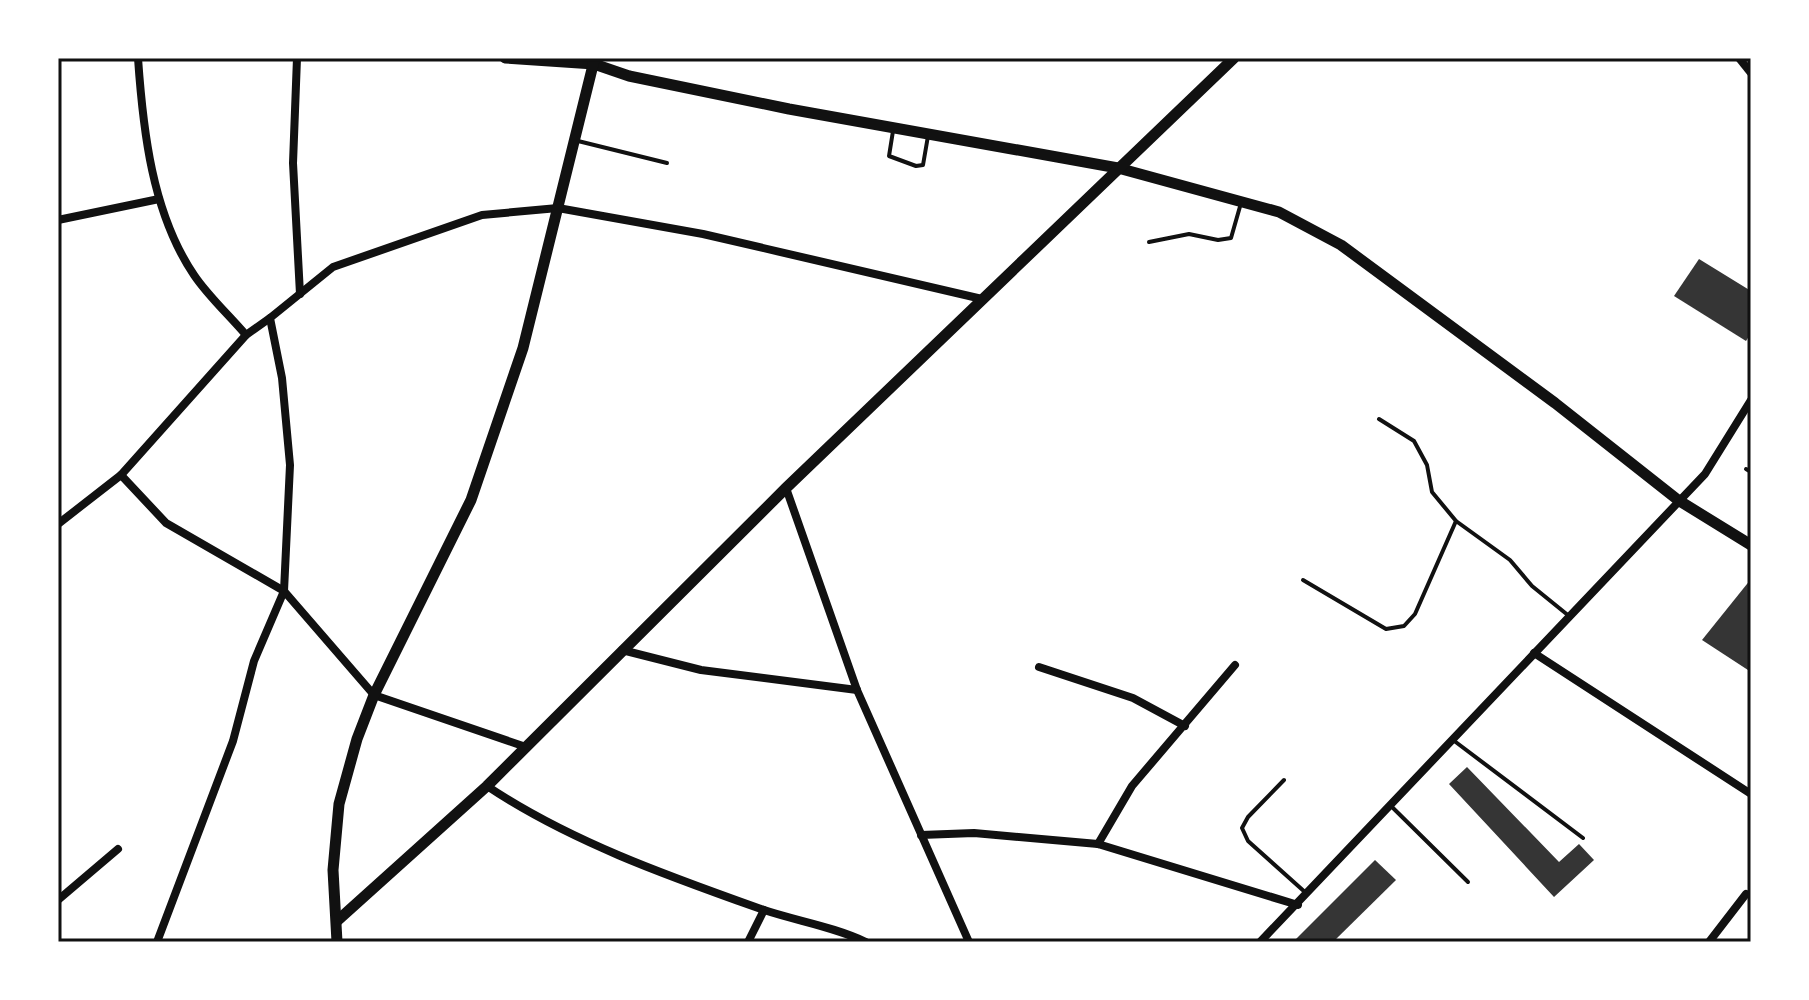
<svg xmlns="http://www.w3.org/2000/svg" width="1809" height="1000" font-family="'Public Sans',sans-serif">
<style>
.building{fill:#353535}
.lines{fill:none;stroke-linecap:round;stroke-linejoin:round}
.service{stroke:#111;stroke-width:4}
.minor{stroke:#111;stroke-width:8}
.tertiary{stroke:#111;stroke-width:11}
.neatline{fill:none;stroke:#111;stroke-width:3}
</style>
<rect width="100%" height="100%" fill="#fff"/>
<g class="building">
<path d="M1699 259 1751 291V333L1746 341 1674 296Z"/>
<path d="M1751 579V672L1702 640Z"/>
<path d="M1467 767 1559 862 1579 844 1594 860 1554 897 1449 784Z"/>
<path d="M1375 860 1396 880 1333 942H1293Z"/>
</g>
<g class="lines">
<g class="service">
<path d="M893 131 889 156 916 166 923 165 928 136"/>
<path d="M578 141 667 163"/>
<path d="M1149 242 1189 234 1218 240 1231 238 1241 203"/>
<path d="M1379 419 1414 441 1427 465 1432 492 1456 521 1510 560 1532 586 1569 616"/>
<path d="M1746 469 1751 472"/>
<path d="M1303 580 1386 629 1404 626 1415 614 1456 521"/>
<path d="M1453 740 1583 838"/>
<path d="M1284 780 1248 817 1242 828 1248 841 1306 893"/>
<path d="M1391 806 1468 882"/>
</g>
<g class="minor">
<path d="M138 58C143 130 152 213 194 275 208 296 229 315 246 335"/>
<path d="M297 58 293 163 300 294"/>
<path d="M1739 58 1751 73"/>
<path d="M58 220 159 199"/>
<path d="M121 475 166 523 284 591 374 695 523 746"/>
<path d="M786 488 857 690 969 942"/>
<path d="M58 524 121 475 246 335 270 318"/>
<path d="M622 650 701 670 857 690"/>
<path d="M1534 653 1751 794"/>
<path d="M1039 667 1133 698 1185 726"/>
<path d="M487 786C569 841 668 876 761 909 796 921 832 926 866 942"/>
<path d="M921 835 974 833 1098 844 1298 905"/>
<path d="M1098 844 1132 786 1235 665"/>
<path d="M58 900 118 849"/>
<path d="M157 942 233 741 254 661 284 591 290 465 282 378 270 318 333 267 482 215 558 208 703 234 982 299"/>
<path d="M748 942 764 910"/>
<path d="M1260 942 1705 474 1751 400"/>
<path d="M1709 942 1746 894"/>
</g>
<g class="tertiary">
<path d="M505 58 594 64 629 76 789 109 1118 168 1279 212 1341 245 1555 403 1678 500 1751 545"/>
<path d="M337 921 487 786 786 488 1234 58"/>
<path d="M337 942 333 870 339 804 357 739 374 695 471 500 523 348 594 61"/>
</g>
</g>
<rect width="1809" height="1000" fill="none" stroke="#ffffff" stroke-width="120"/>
<rect x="60" y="60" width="1689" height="880" class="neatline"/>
</svg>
